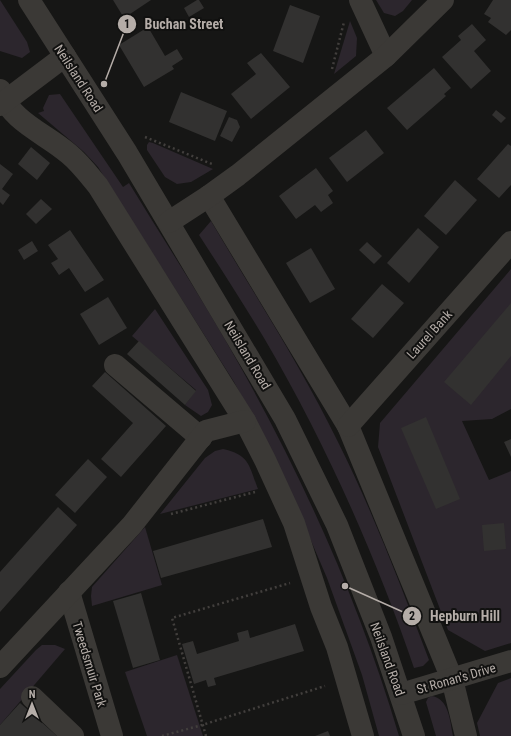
<svg xmlns="http://www.w3.org/2000/svg" width="511" height="736" font-family="'Roboto Condensed',sans-serif">
<style>
.green{fill:#2c262d}
.building{fill:#323130}
.lines{fill:none;stroke-linecap:round;stroke-linejoin:round}
.path{stroke:#423f3d;stroke-width:2.5;stroke-dasharray:2 3;stroke-linecap:butt}
.minor{stroke:#3b3936;stroke-width:22}
.labels{text-anchor:middle;stroke-width:4;stroke-linejoin:round;paint-order:stroke}
.street-label{font-size:13px;fill:#b5ada8;stroke:#111110}
.leader{fill:none;stroke:#b5ada8;stroke-width:1.5}
.callout-dot{fill:#b5ada8;stroke:#111110;stroke-width:1.5}
.mark-label{font-size:12px;text-anchor:middle;font-weight:bold;fill:#111}
.callout-label{font-size:14px;text-anchor:middle;font-weight:bold;fill:#b5ada8;stroke:#111110;stroke-width:4;stroke-linejoin:round;paint-order:stroke}
</style>
<rect width="100%" height="100%" fill="#161615"/>
<g class="green">
<path d="M0 0 27 42 30 52 22 58 0 51Z"/>
<path d="M376 0H412L403 11 395 16 384 13Z"/>
<path d="M350 21 357 38 356 56 334 74Z"/>
<path d="M60 94 123 187 129 183C166 244 206 304 240 366 306 484 361 607 399 736H379L362 675 327 578 279 466 234 382 98 167 84 152 38 113 44 111 43 108 49 95Z"/>
<path d="M149 142 153 143 213 169 191 182 177 184 165 177 147 150V145Z"/>
<path d="M211 221C254 294 301 366 338 442 373 512 401 586 429 660L423 666 414 668C376 556 324 440 264 338 243 303 221 269 199 235Z"/>
<path d="M511 269V409L492 419 462 421 489 480 511 471V643L485 651 448 630 378 447 380 423Z"/>
<path d="M155 309 208 390 212 405 208 412 201 416 185 405 196 390 132 336Z"/>
<path d="M223 449C250 455 249 466 258 489L160 514 205 458 215 451Z"/>
<path d="M145 527 162 585 92 606 91 596 92 587Z"/>
<path d="M42 645H55L65 649 0 725V689L36 650Z"/>
<path d="M177 655 203 736H147L125 672Z"/>
<path d="M511 678V736H480L477 723 498 683Z"/>
<path d="M432 696C449 699 450 721 453 736H436L426 702 428 698Z"/>
</g>
<g class="building">
<path d="M113 0H151L124 18Z"/>
<path d="M197 0H199L204 8 189 17 184 8Z"/>
<path d="M493 0H511V30L506 35 488 22 491 18 484 14Z"/>
<path d="M290 5 320 16 303 63 273 51Z"/>
<path d="M472 24 486 40 474 51 491 71 471 89 442 57 461 40 458 36Z"/>
<path d="M148 27 165 56 177 49 183 59 172 66 174 69 144 87 119 45Z"/>
<path d="M261 53 290 87 251 119 231 94 256 74 247 63Z"/>
<path d="M434 68 451 88 444 94 446 96 407 130 387 108Z"/>
<path d="M181 92 227 111 215 141 169 122Z"/>
<path d="M496 110 506 118 501 123 492 115Z"/>
<path d="M229 117 237 120 240 127 232 142 220 136Z"/>
<path d="M366 130 384 153 347 182 329 158Z"/>
<path d="M508 144 511 146V185L499 198 477 179Z"/>
<path d="M31 147 50 163 37 180 18 164Z"/>
<path d="M0 164 13 174 2 189 10 195 3 205 0 202Z"/>
<path d="M316 168 333 191 328 195 333 203 321 212 315 205 296 219 279 196Z"/>
<path d="M455 180 477 200 446 235 424 216Z"/>
<path d="M41 199 52 209 36 224 26 214Z"/>
<path d="M418 228 439 247 409 283 387 263Z"/>
<path d="M70 230 104 280 85 292 69 268 59 275 51 263 58 259 48 245Z"/>
<path d="M32 241 38 251 24 260 18 250Z"/>
<path d="M367 242 382 256 374 264 359 250Z"/>
<path d="M311 248 335 289 310 303 286 263Z"/>
<path d="M382 284 404 303 373 338 351 319Z"/>
<path d="M108 297 127 328 99 345 80 314Z"/>
<path d="M511 303V356L471 405 444 382Z"/>
<path d="M139 341 196 391 185 405 127 354Z"/>
<path d="M105 372 166 426 121 477 101 459 133 423 92 386Z"/>
<path d="M426 417 460 499 436 509 401 428Z"/>
<path d="M511 439V457L504 442Z"/>
<path d="M88 459 107 477 75 513 55 495Z"/>
<path d="M58 507 77 525 0 612V572Z"/>
<path d="M263 519 272 547 161 578 153 551Z"/>
<path d="M504 523 506 549 484 551 482 525Z"/>
<path d="M141 593 160 660 133 668 113 601Z"/>
<path d="M295 624 304 651 214 678 216 685 208 687 206 680 194 684 182 644 193 641 197 654 239 641 237 633 248 630 250 638Z"/>
<path d="M20 703 57 736H0V725Z"/>
<path d="M328 731 330 736H315Z"/>
</g>
<g class="lines">
<g class="path">
<path d="M332 69 344 22"/>
<path d="M145 137 212 164"/>
<path d="M171 514 255 492"/>
<path d="M162 736 202 725 325 686"/>
<path d="M206 736 172 618 290 583"/>
</g>
<g class="minor">
<path d="M29 0 127 153 285 419 337 525 381 637 414 736"/>
<path d="M360 0 386 56"/>
<path d="M0 90C11 122 45 133 69 154 80 163 89 175 98 186L245 421 265 460 294 523 321 607 337 647 363 736"/>
<path d="M0 105 65 56"/>
<path d="M209 196 348 426 452 679 466 736"/>
<path d="M169 222 209 196 238 175 386 56 443 0"/>
<path d="M115 365 201 438"/>
<path d="M348 426 511 242"/>
<path d="M69 592 112 736"/>
<path d="M0 667 132 525 206 431 245 421"/>
<path d="M401 694 511 661"/>
<path d="M32 697 73 736"/>
</g>
</g>
<g class="labels">
<g class="street-label">
<text transform="translate(79 78) rotate(57)" y="5">Neilsland Road</text>
<text transform="translate(429 334) rotate(-48)" y="5">Laurel Bank</text>
<text transform="translate(248 355) rotate(59)" y="5">Neilsland Road</text>
<text transform="translate(388 659) rotate(70)" y="5">Neilsland Road</text>
<text transform="translate(90 664) rotate(73)" y="5">Tweedsmuir Park</text>
<text transform="translate(456 678) rotate(-16)" y="5">St Ronan's Drive</text>
</g>
</g>
<path class="leader" d="M104 84L127 24M345 586L412 616"/>
<g class="callout-dot">
<circle cx="104" cy="84" r="4"/>
<circle cx="345" cy="586" r="4"/>
<circle cx="127" cy="24" r="10"/>
<circle cx="412" cy="616" r="10"/>
</g>
<g class="mark-label">
<text x="127" y="28">1</text>
<text x="412" y="620">2</text>
</g>
<g class="callout-label">
<text x="184" y="29">Buchan Street</text>
<text x="465" y="621">Hepburn Hill</text>
</g>
<g transform="translate(32 704)" stroke="#111110" stroke-width="3" paint-order="stroke">
<path d="M0-3L7 15L0 10L-7 15Z" fill="#b5ada8"/>
<text y="-6" font-size="11" font-weight="bold" text-anchor="middle" fill="#b5ada8">N</text>
</g>
</svg>
